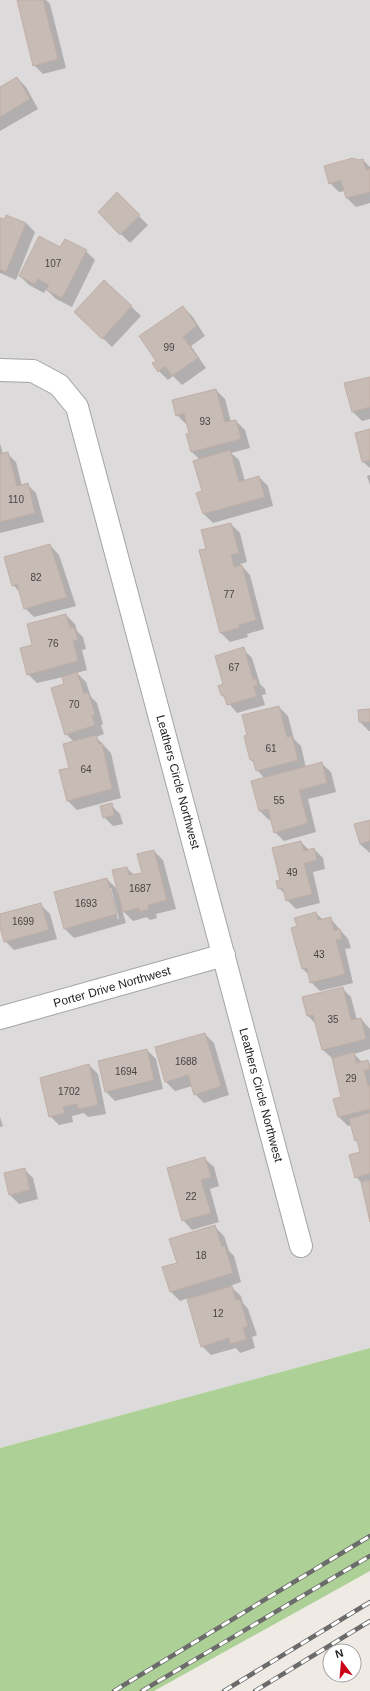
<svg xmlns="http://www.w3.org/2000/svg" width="370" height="1691" font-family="Helvetica,sans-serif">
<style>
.residential{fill:#dcdada}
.forest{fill:#add096}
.shadow{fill:#0003;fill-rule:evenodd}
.building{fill:#c7bbb6;stroke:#c1aea5}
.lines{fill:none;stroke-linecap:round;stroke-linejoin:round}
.street-casing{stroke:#a4a4a4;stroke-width:24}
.street{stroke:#fff;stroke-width:22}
.rail-casing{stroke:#6b6b6b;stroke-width:4.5}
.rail{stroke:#fff;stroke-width:3;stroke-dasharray:9;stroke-linecap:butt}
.labels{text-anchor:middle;stroke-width:4;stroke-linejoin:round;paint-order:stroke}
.number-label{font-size:10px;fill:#484443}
.street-label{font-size:12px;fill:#1d1d1d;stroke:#fff}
</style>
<rect width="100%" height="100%" fill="#efeae3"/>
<path class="residential" d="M0 0H370V1348L0 1448Z"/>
<path class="forest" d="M370 1348V1571L154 1691H0V1448Z"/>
<g class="shadow">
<path d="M20 0H46L50 4 66 68 43 74 34 65Z"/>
<path d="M17 78 26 87 38 109 0 131V88Z"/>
<path d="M363 160 370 167V203L356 207 347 198 345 191 339 192 330 183 358 161Z"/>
<path d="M117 194 148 225 130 243 99 212Z"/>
<path d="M0 219 26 223 35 232 16 280 0 273Z"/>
<path d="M61 248 86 251 95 260 72 307 56 299 46 289 44 293 29 285 20 276Z"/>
<path d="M105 281 141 316 112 347 85 321Z"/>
<path d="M183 307 192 316 205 336 191 346 206 368 182 385 173 376 168 380 159 371 158 361Z"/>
<path d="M370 378V419L362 421 353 412Z"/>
<path d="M216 390 225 399 231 422 236 421 245 430 250 448 231 453 239 460 245 481 259 477 268 486 273 506 213 523 204 514 198 493 203 492 200 460 191 451 188 424H186L177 415Z"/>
<path d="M370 430V468L363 462Z"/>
<path d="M0 443 3 454 7 453 16 462 22 486 27 484 36 493 44 522 0 533Z"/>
<path d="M370 475V485L367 476Z"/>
<path d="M231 524 240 533 247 562 240 564 250 575 264 629 247 634 248 637 230 642 221 633 200 551 207 549Z"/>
<path d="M50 545 59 555 76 606 34 617 25 608 21 593 13 585Z"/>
<path d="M66 615 75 624 77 631 83 637 86 649 82 650 87 670 77 673 86 682 91 697 97 703 103 724 101 725 104 734 96 737 111 753 121 798 77 810 68 801 70 769 74 742 66 734V685L63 677 37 683 28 674 34 646Z"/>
<path d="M243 649 252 658 260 684 265 689 266 694 262 695 265 705 237 713 222 695 224 685Z"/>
<path d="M279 707 288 716 294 739 301 746 306 768 321 763 331 772 336 792 308 799 316 832 284 841 275 832 272 819 269 820 260 811 252 782 265 779 257 770 255 764 251 760 248 736Z"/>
<path d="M370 710V731H369L360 722Z"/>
<path d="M111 805 120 814 123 824 113 826 104 817Z"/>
<path d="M370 821V853L360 844 355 825Z"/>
<path d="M301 842 309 850 314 849 323 858 325 869 313 872 320 903 296 909 287 900 285 894 279 888 281 881Z"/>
<path d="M154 851 163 860 176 909 156 914 157 918 150 920 147 917 133 921 122 910 126 923 74 938 65 929 107 879 116 888 118 895H120L127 868 134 875 143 873ZM109 888H111L119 919H118Z"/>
<path d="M41 905 50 914 57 939 14 950 5 941 0 923V915Z"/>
<path d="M316 913 323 920 330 918 348 939 351 948 345 949 353 983 320 991 311 982 309 975 303 969 292 928 298 927Z"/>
<path d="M342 988 351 997 357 1020 361 1019 370 1029V1049L354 1054 362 1062 367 1061 370 1064V1218L362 1183 356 1177 362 1153 359 1143 356 1140 351 1125 348 1126 339 1117 343 1097 333 1059 323 1050 317 1025 308 1016 303 998Z"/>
<path d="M205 1034 214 1043 229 1095 204 1103 195 1094 192 1086 175 1091 166 1082Z"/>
<path d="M147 1050 156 1059 163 1089 115 1101 106 1092 99 1062Z"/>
<path d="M89 1065 98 1074 106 1114 88 1117 84 1113 72 1116 73 1122 59 1125 50 1116Z"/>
<path d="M0 1117 3 1126 0 1127Z"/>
<path d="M204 1158 214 1167 219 1186 210 1189 219 1222 192 1230 183 1220Z"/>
<path d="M24 1169 33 1178 38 1199 19 1204 10 1195Z"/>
<path d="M215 1227 224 1236 229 1251 234 1256 241 1282 230 1286 241 1296 243 1303 248 1309 257 1335 252 1337 255 1348 240 1353 236 1348 211 1355 202 1346 188 1298 180 1301 171 1292 178 1264Z"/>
</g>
<g class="building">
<path d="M17 0H43L58 59 33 66Z"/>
<path d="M17 77 30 99 0 117V87Z"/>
<path d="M353 158 358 160 363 159 366 170 370 169V192L346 198 341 180 329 184 324 166Z"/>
<path d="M117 192 140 215 120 235 98 212Z"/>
<path d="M6 215 26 223 6 272 0 269V218L5 219Z"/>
<path d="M39 236 60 247 65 239 87 250 62 298 46 290 49 285 38 279 35 284 19 276Z"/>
<path d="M104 280 132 306 102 339 74 312Z"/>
<path d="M183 306 197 326 183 337 198 358 172 376 165 366 158 372 152 363 156 361 139 336Z"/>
<path d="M370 377V407L352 412 344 383Z"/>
<path d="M216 389 225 422 236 420 241 439 191 452 186 434 189 433 184 413 176 416 172 400Z"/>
<path d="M370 429V460L362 462 355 433Z"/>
<path d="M230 450 239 482 259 476 265 497 203 514 196 493 202 491 193 461Z"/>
<path d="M8 452 17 486 28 483 35 513 0 522V454Z"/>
<path d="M231 523 239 553 231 555 234 567 242 565 256 620 239 625V628L220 633 199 550 206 549 201 530Z"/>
<path d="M50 544 67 597 24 609 17 584 12 586 4 557Z"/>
<path d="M66 614 70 628 74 627 78 640 73 641 78 661 27 675 20 648 32 645 27 624Z"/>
<path d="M244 647 253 679H256L258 685 254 686 257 696 227 705 224 695H221L218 686 223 684 215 656Z"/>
<path d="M77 672 84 694 88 692 95 714 92 716 95 725 65 735 51 688 64 684 62 677Z"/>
<path d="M279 706 287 737 292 736 298 760 256 771 253 760H250L244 736 247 735 242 715Z"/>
<path d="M370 709V722H359L358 710Z"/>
<path d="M96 735 99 744 102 743 112 789 67 801 59 770 69 768 63 744Z"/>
<path d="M322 762 327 783 299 790 308 823 274 833 268 809 259 811 251 781Z"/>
<path d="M112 803 114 815 103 818 100 806Z"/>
<path d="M370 820V841L360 844 354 824Z"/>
<path d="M301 841 304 851 314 848 317 860 304 863 312 894 286 901 283 888 278 889 276 881 280 880 272 848Z"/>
<path d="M154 850 167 900 148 905 149 909 140 912 139 908 123 912 112 870 127 867 129 875 142 873 137 854Z"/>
<path d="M107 878 117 914 64 929 54 892Z"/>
<path d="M41 903 49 930 4 942 0 927V914Z"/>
<path d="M316 912 318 920 331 917 334 931 340 929 342 939 336 940 345 974 310 983 307 968 302 969 291 928 297 926 294 918Z"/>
<path d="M343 987 351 1020 361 1018 366 1039 322 1050 313 1015 307 1016 302 997Z"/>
<path d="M205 1033 221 1086 194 1095 188 1075 165 1082 155 1047Z"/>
<path d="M147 1049 154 1080 105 1092 98 1061Z"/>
<path d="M354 1052 356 1063 368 1060 370 1069 364 1070 368 1086 370 1085V1109L338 1117 333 1099 341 1097 332 1058Z"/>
<path d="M89 1064 98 1105 78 1109 77 1104 63 1107 65 1113 49 1117 40 1078Z"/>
<path d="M370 1113V1173L355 1178 349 1155 360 1152 357 1140 355 1141 349 1119Z"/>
<path d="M205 1157 211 1177 201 1180 211 1213 182 1221 167 1168Z"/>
<path d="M25 1168 30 1190 9 1195 4 1173Z"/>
<path d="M370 1180V1222L361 1182Z"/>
<path d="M215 1225 222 1247 225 1246 233 1273 170 1292 162 1267 177 1263 169 1239Z"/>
<path d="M232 1286 236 1300 240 1299 248 1326 243 1328 247 1339 230 1344 229 1338 201 1347 187 1299Z"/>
</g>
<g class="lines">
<defs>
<g id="street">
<path d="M0 370 33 371 59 385 77 407 301 1246"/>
<path d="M0 1018 224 955"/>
</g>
</defs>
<use href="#street" class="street-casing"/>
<use href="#street" class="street"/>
<defs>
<g id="rail">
<path d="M114 1691 370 1536"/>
<path d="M142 1691 370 1556"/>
<path d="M224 1691 370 1602"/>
<path d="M255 1691 370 1621"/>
</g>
</defs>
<use href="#rail" class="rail-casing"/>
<use href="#rail" class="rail"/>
</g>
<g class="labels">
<g class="number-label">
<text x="53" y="267">107</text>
<text x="169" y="351">99</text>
<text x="205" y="425">93</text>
<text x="16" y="503">110</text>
<text x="36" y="581">82</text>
<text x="229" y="598">77</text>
<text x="53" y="647">76</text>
<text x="234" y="671">67</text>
<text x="74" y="708">70</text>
<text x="271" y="752">61</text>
<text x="86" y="773">64</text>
<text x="279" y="804">55</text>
<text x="292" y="876">49</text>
<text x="140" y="892">1687</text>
<text x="86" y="907">1693</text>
<text x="23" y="925">1699</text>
<text x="319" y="958">43</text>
<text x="333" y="1023">35</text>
<text x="186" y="1065">1688</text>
<text x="126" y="1075">1694</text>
<text x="351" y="1082">29</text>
<text x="69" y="1095">1702</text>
<text x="191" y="1200">22</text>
<text x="201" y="1259">18</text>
<text x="218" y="1317">12</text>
</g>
<g class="street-label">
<text transform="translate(178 782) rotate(75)" y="4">Leathers Circle Northwest</text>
<text transform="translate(112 987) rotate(-16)" y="4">Porter Drive Northwest</text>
<text transform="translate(261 1095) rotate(75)" y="4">Leathers Circle Northwest</text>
</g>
</g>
<g transform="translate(342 1663) rotate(344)"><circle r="19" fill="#ffffff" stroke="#a5a5a5"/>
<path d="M0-3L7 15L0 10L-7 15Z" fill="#cb0016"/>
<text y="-6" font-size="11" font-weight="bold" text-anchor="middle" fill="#1d1d1d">N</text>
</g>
</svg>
